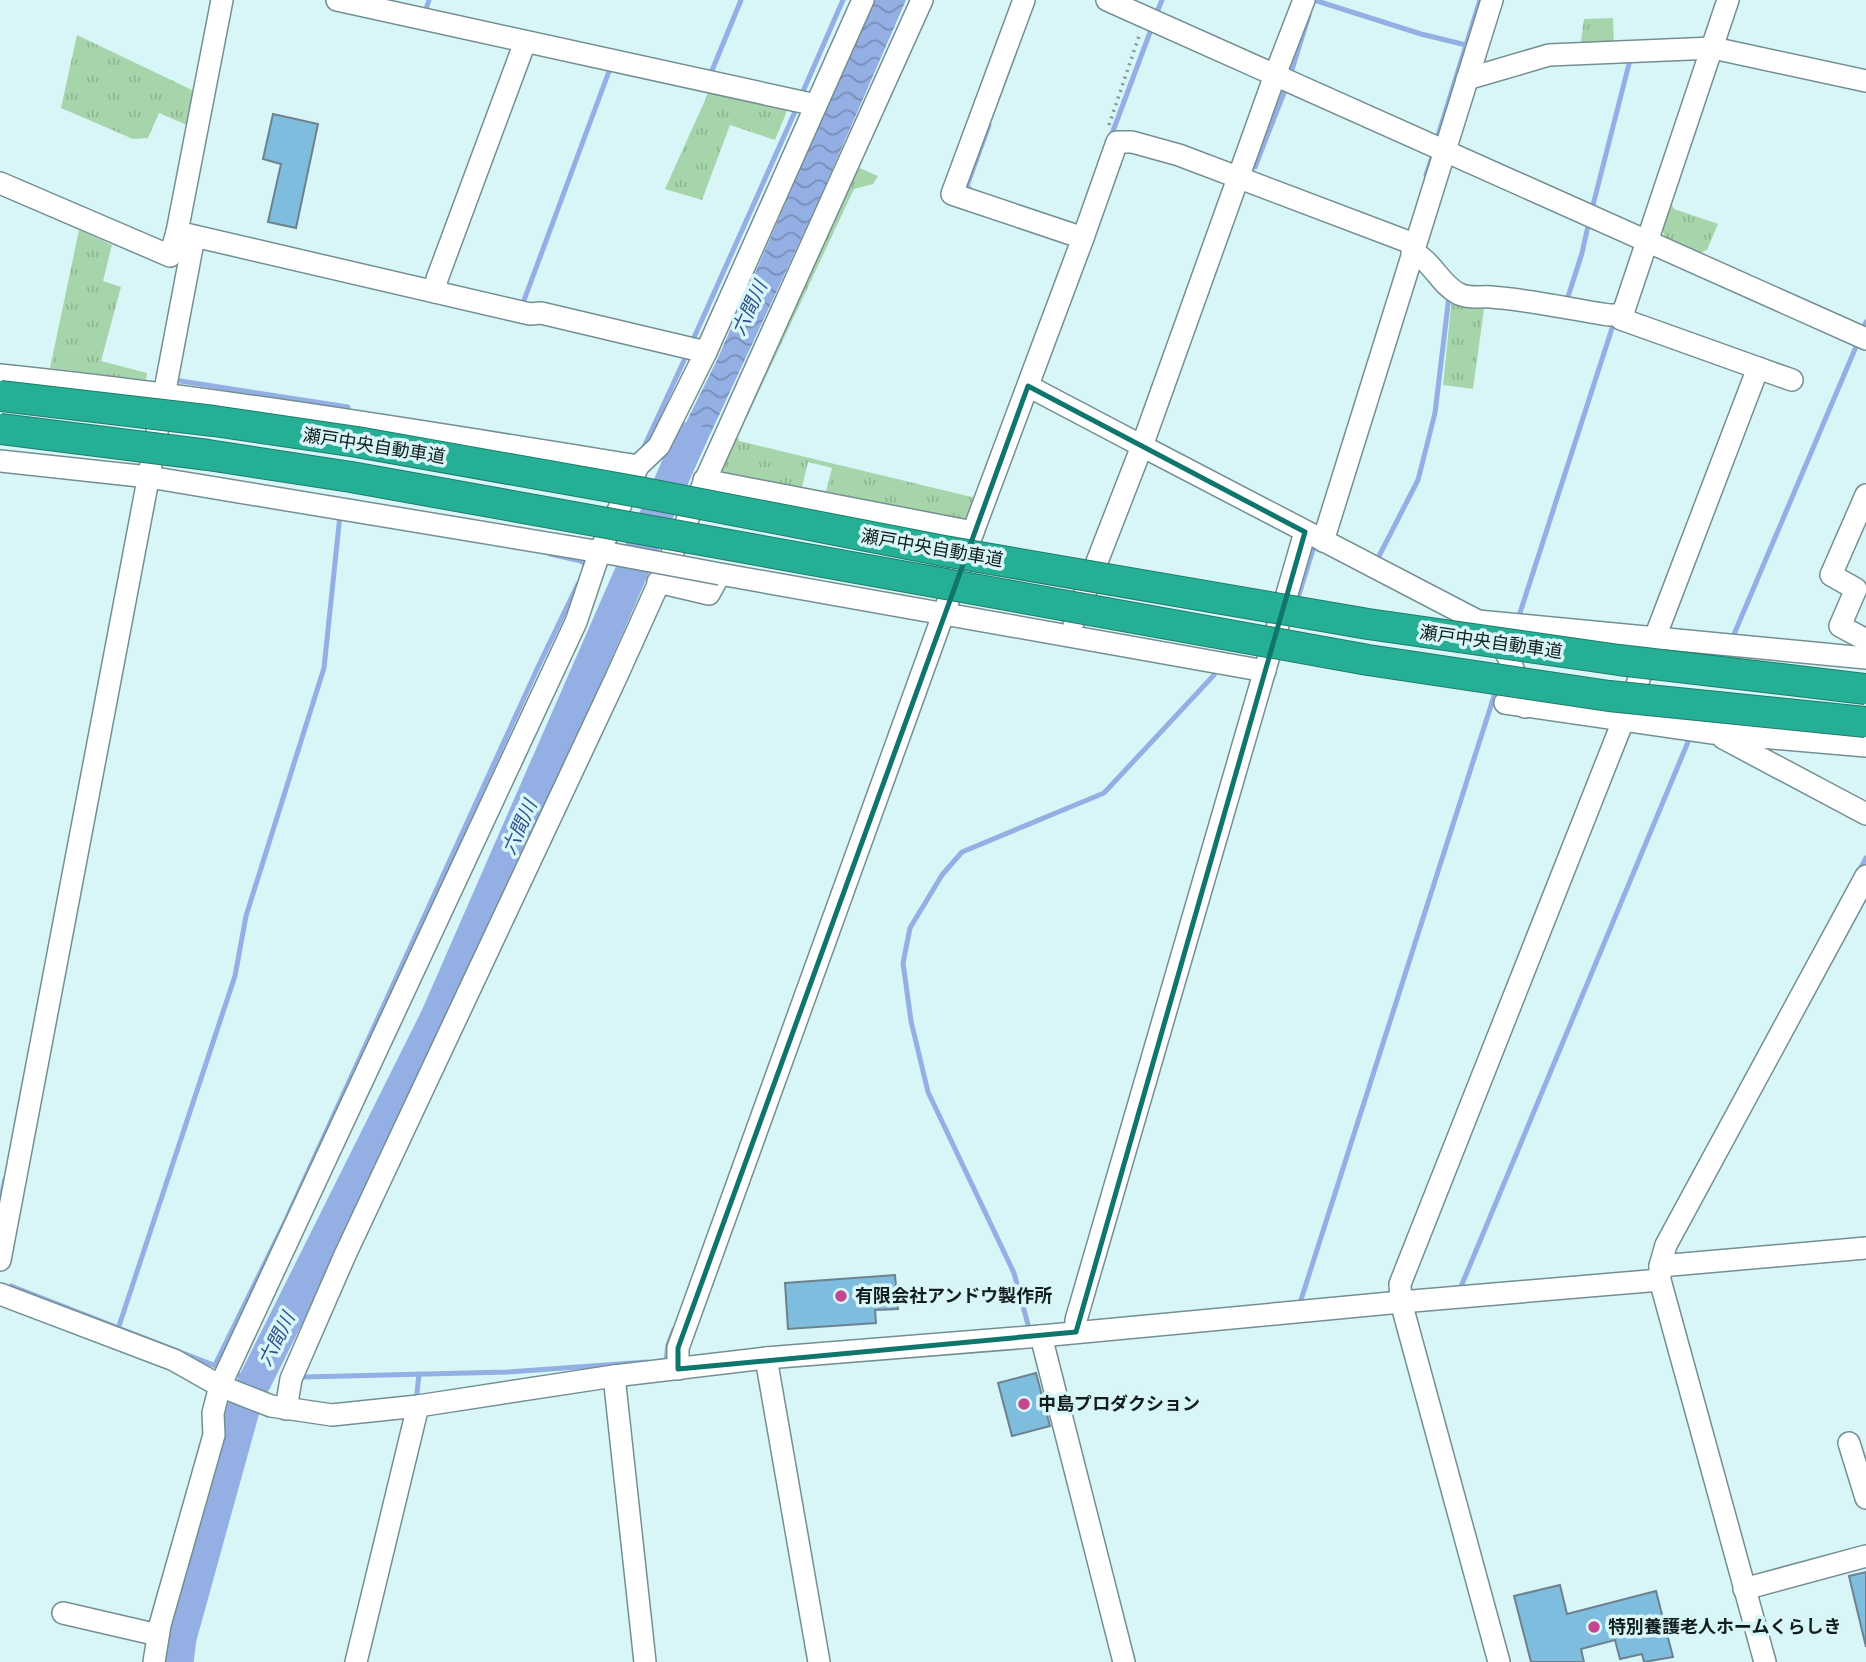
<svg xmlns="http://www.w3.org/2000/svg" width="1866" height="1662" font-family="Georgia,'Noto Sans JP',serif">
<style>
.grass{fill:url(#grass-tufts);fill-rule:evenodd}
.water{fill:url(#water-waves)}
.lines{fill:none;stroke-linecap:round;stroke-linejoin:round}
.stream{stroke:#93afe3;stroke-width:5}
.river{stroke:#93afe3;stroke-width:33}
.building{fill:#7fbddf;stroke:#6d828e;stroke-width:2}
.minor-casing{stroke:#748f92;stroke-width:24}
.path{stroke:#819799;stroke-width:3.5;stroke-dasharray:2 5;stroke-linecap:butt}
.minor{stroke:#fff;stroke-width:21}
.minor-bridge-casing{stroke:#748f92;stroke-width:24;stroke-linecap:butt}
.highway-bridge-casing{stroke:#1e7c6b;stroke-width:32;stroke-linecap:butt}
.minor-bridge{stroke:#fff;stroke-width:21}
.highway-bridge{stroke:#25af95;stroke-width:30}
.marked{fill:none;stroke:#0f766e;stroke-width:5;stroke-linejoin:round}
.poi-dot{fill:#c54590;stroke:#d8f5f8;stroke-width:2.5}
.labels{text-anchor:middle;stroke-width:7;stroke-linejoin:round;paint-order:stroke}
.street-label{font-size:18px;fill:#121d1e;stroke:#d8f5f8}
.poi-label{font-size:18px;font-weight:bold;fill:#121d1e;stroke:#d8f5f8;text-anchor:start}
.water-label{font-size:19px;font-style:italic;fill:#2d4f8d;stroke:#d8f5f8}
</style>
<defs>
<pattern id="grass-tufts" width="24" height="20" patternUnits="userSpaceOnUse" patternTransform="scale(1.75)"><rect width="24" height="20" fill="#a7d5ab"/><path d="M3 7l-1-3M5 7V3M7 7l1-3M15 17l-1-3M17 17v-4M19 17l1-3" fill="none" stroke="#8fb693"/></pattern>
<pattern id="water-waves" width="16" height="10" patternUnits="userSpaceOnUse" patternTransform="scale(1.75)"><rect width="16" height="10" fill="#93afe3"/><path d="M0 5q4-4 8 0t8 0" fill="none" stroke="#778eb7"/></pattern>
</defs>
<rect width="100%" height="100%" fill="#d8f5f8"/>
<g class="grass">
<path d="M1613 18 1614 47 1580 49 1584 19Z"/>
<path d="M77 35 192 90 194 96 187 125 159 113 148 138 133 139 61 108Z"/>
<path d="M710 89 789 106 775 140 730 125 702 200 665 189Z"/>
<path d="M855 166 878 176 873 184 854 189 738 436 739 441 976 498 968 519 963 522 716 476ZM808 462 832 468 826 491 802 487Z"/>
<path d="M1671 203 1674 209 1718 224 1707 250 1697 254 1666 241 1662 229Z"/>
<path d="M79 230 112 245 103 281 121 287 101 361 147 373 146 380 50 368Z"/>
<path d="M1452 297 1485 302 1473 389 1443 385Z"/>
</g>
<path class="water" d="M874 0H906L819 200 688 482 660 475 718 358Z"/>
<g class="lines">
<g class="stream">
<path d="M1314 0 1421 34 1466 45"/>
<path d="M426 9 429 0"/>
<path d="M1155 17 1162 0"/>
<path d="M711 73 741 0"/>
<path d="M1290 76 1309 15"/>
<path d="M801 96 843 0"/>
<path d="M1110 139 1152 27"/>
<path d="M1436 142 1480 0"/>
<path d="M1248 166 1255 167 1287 85"/>
<path d="M1426 175 1434 151"/>
<path d="M973 193 967 186 989 125"/>
<path d="M1593 205 1630 60"/>
<path d="M1567 300 1582 253 1588 226"/>
<path d="M523 303 611 66"/>
<path d="M1861 333 1866 322"/>
<path d="M692 342 798 105"/>
<path d="M174 380 348 407V412"/>
<path d="M644 447 687 354"/>
<path d="M550 554 581 561 586 565"/>
<path d="M1377 560 1418 480 1435 413 1449 296"/>
<path d="M1296 604 1315 543"/>
<path d="M1519 616 1615 319"/>
<path d="M1732 639 1858 342"/>
<path d="M1858 873 1866 858"/>
<path d="M0 1203 5 1179"/>
<path d="M11 1286 216 1366"/>
<path d="M1460 1289 1688 742"/>
<path d="M1300 1303 1496 690"/>
<path d="M119 1326 235 976 246 916 324 668 340 515"/>
<path d="M1030 1332 1014 1273 928 1092 911 1021 903 963 910 928 942 875 962 852 1104 793 1214 675"/>
<path d="M267 1356 279 1363"/>
<path d="M666 1360 668 1345 674 1329"/>
<path d="M215 1365 285 1222 538 667 578 584"/>
<path d="M239 1375 254 1382"/>
<path d="M304 1377 508 1372 647 1362"/>
<path d="M417 1393 419 1374"/>
</g>
<path class="river" d="M177 1662 180 1638 243 1410 252 1387 436 1019 690 438"/>
</g>
<g class="building">
<path d="M273 114 318 124 296 228 268 222 281 164 263 159Z"/>
<path d="M895 1275 898 1309 875 1310 876 1323 788 1329 785 1283Z"/>
<path d="M1036 1373 1050 1426 1012 1436 998 1383Z"/>
<path d="M1866 1572V1647L1849 1576Z"/>
<path d="M1560 1585 1567 1614 1656 1591 1673 1657 1644 1662 1642 1654 1620 1659 1615 1640 1581 1649 1584 1662H1531L1514 1596Z"/>
</g>
<g class="lines">
<defs>
<g id="minor">
<path d="M337 0 816 105"/>
<path d="M1107 0 1866 339"/>
<path d="M1304 0 1275 75 1142 446 1476 620C1509 644 1514 669 1525 707"/>
<path d="M1467 79 1549 55 1713 48 1866 81"/>
<path d="M0 183 170 256 177 232 222 0"/>
<path d="M177 232 530 314 541 313 706 352"/>
<path d="M1083 238 1117 142H1132L1179 155 1414 244"/>
<path d="M1412 252C1433 261 1439 284 1459 294 1470 299 1480 296 1491 297 1531 300 1570 309 1609 315H1622"/>
<path d="M435 292 437 279 525 42"/>
<path d="M1758 368 1792 380"/>
<path d="M0 375C214 397 426 432 638 466"/>
<path d="M1028 386 1142 446 1074 621"/>
<path d="M0 461 149 477 613 554"/>
<path d="M704 480 973 532"/>
<path d="M1866 495 1831 575 1856 589 1840 626 1866 640"/>
<path d="M1323 541 1492 0"/>
<path d="M658 582 709 594 720 574 1265 671"/>
<path d="M1478 621 1866 658"/>
<path d="M1505 703 1713 733 1866 746"/>
<path d="M1723 738 1866 814"/>
<path d="M0 1260 194 237"/>
<path d="M1660 1266 1866 1248"/>
<path d="M0 1294 174 1360 220 1386 271 1406 332 1415 418 1406 614 1376 766 1358 1041 1336 1401 1302 1660 1280"/>
<path d="M1076 1332V1320L1305 532"/>
<path d="M1041 1336 1124 1662"/>
<path d="M766 1358 819 1662"/>
<path d="M678 1369V1348L973 532 1083 238 952 194 1024 0"/>
<path d="M614 1376 645 1662"/>
<path d="M286 1409 291 1379 345 1255 615 680 922 0"/>
<path d="M1849 1443 1866 1498"/>
<path d="M1744 1589 1866 1556"/>
<path d="M63 1613 158 1635"/>
<path d="M154 1662 160 1625 214 1435 213 1413 220 1386 576 622 600 551 638 466 659 446 706 352 863 0"/>
<path d="M356 1662 418 1406"/>
<path d="M1499 1662 1401 1302 1400 1284 1623 721 1758 368 1621 319 1728 0"/>
<path d="M1765 1662 1660 1280V1266L1666 1245 1866 876"/>
</g>
</defs>
<use href="#minor" class="minor-casing"/>
<path class="path" d="M1109 125 1139 36"/>
<use href="#minor" class="minor"/>
<defs>
<path id="minor-bridge" d="M613 554 720 574"/>
<g id="highway-bridge">
<path d="M0 396 214 421 357 442 639 492 944 551 1368 624 1619 660 1866 689"/>
<path d="M0 429 208 455 351 477 1368 660 1609 696 1866 722"/>
</g>
</defs>
<use href="#minor-bridge" class="minor-bridge-casing"/>
<use href="#highway-bridge" class="highway-bridge-casing"/>
<use href="#minor-bridge" class="minor-bridge"/>
<use href="#highway-bridge" class="highway-bridge"/>
</g>
<path class="marked" d="M1028 386 1305 532 1076 1332 678 1369V1348Z"/>
<g class="poi-dot">
<circle cx="841" cy="1296" r="7"/>
<circle cx="1024" cy="1404" r="7"/>
<circle cx="1594" cy="1627" r="7"/>
</g>
<g class="labels">
<g class="street-label">
<text transform="translate(374 446) rotate(9)" y="6">瀬戸中央自動車道</text>
<text transform="translate(932 548) rotate(10)" y="6">瀬戸中央自動車道</text>
<text transform="translate(1491 642) rotate(8)" y="6">瀬戸中央自動車道</text>
</g>
<g class="poi-label">
<text x="855" y="1302">有限会社アンドウ製作所</text>
<text x="1038" y="1410">中島プロダクション</text>
<text x="1608" y="1633">特別養護老人ホームくらしき</text>
</g>
<g class="water-label">
<text transform="translate(749 308) rotate(-65)" y="7">六間川</text>
<text transform="translate(519 827) rotate(-66)" y="7">六間川</text>
<text transform="translate(276 1339) rotate(-63)" y="7">六間川</text>
</g>
</g>
</svg>
